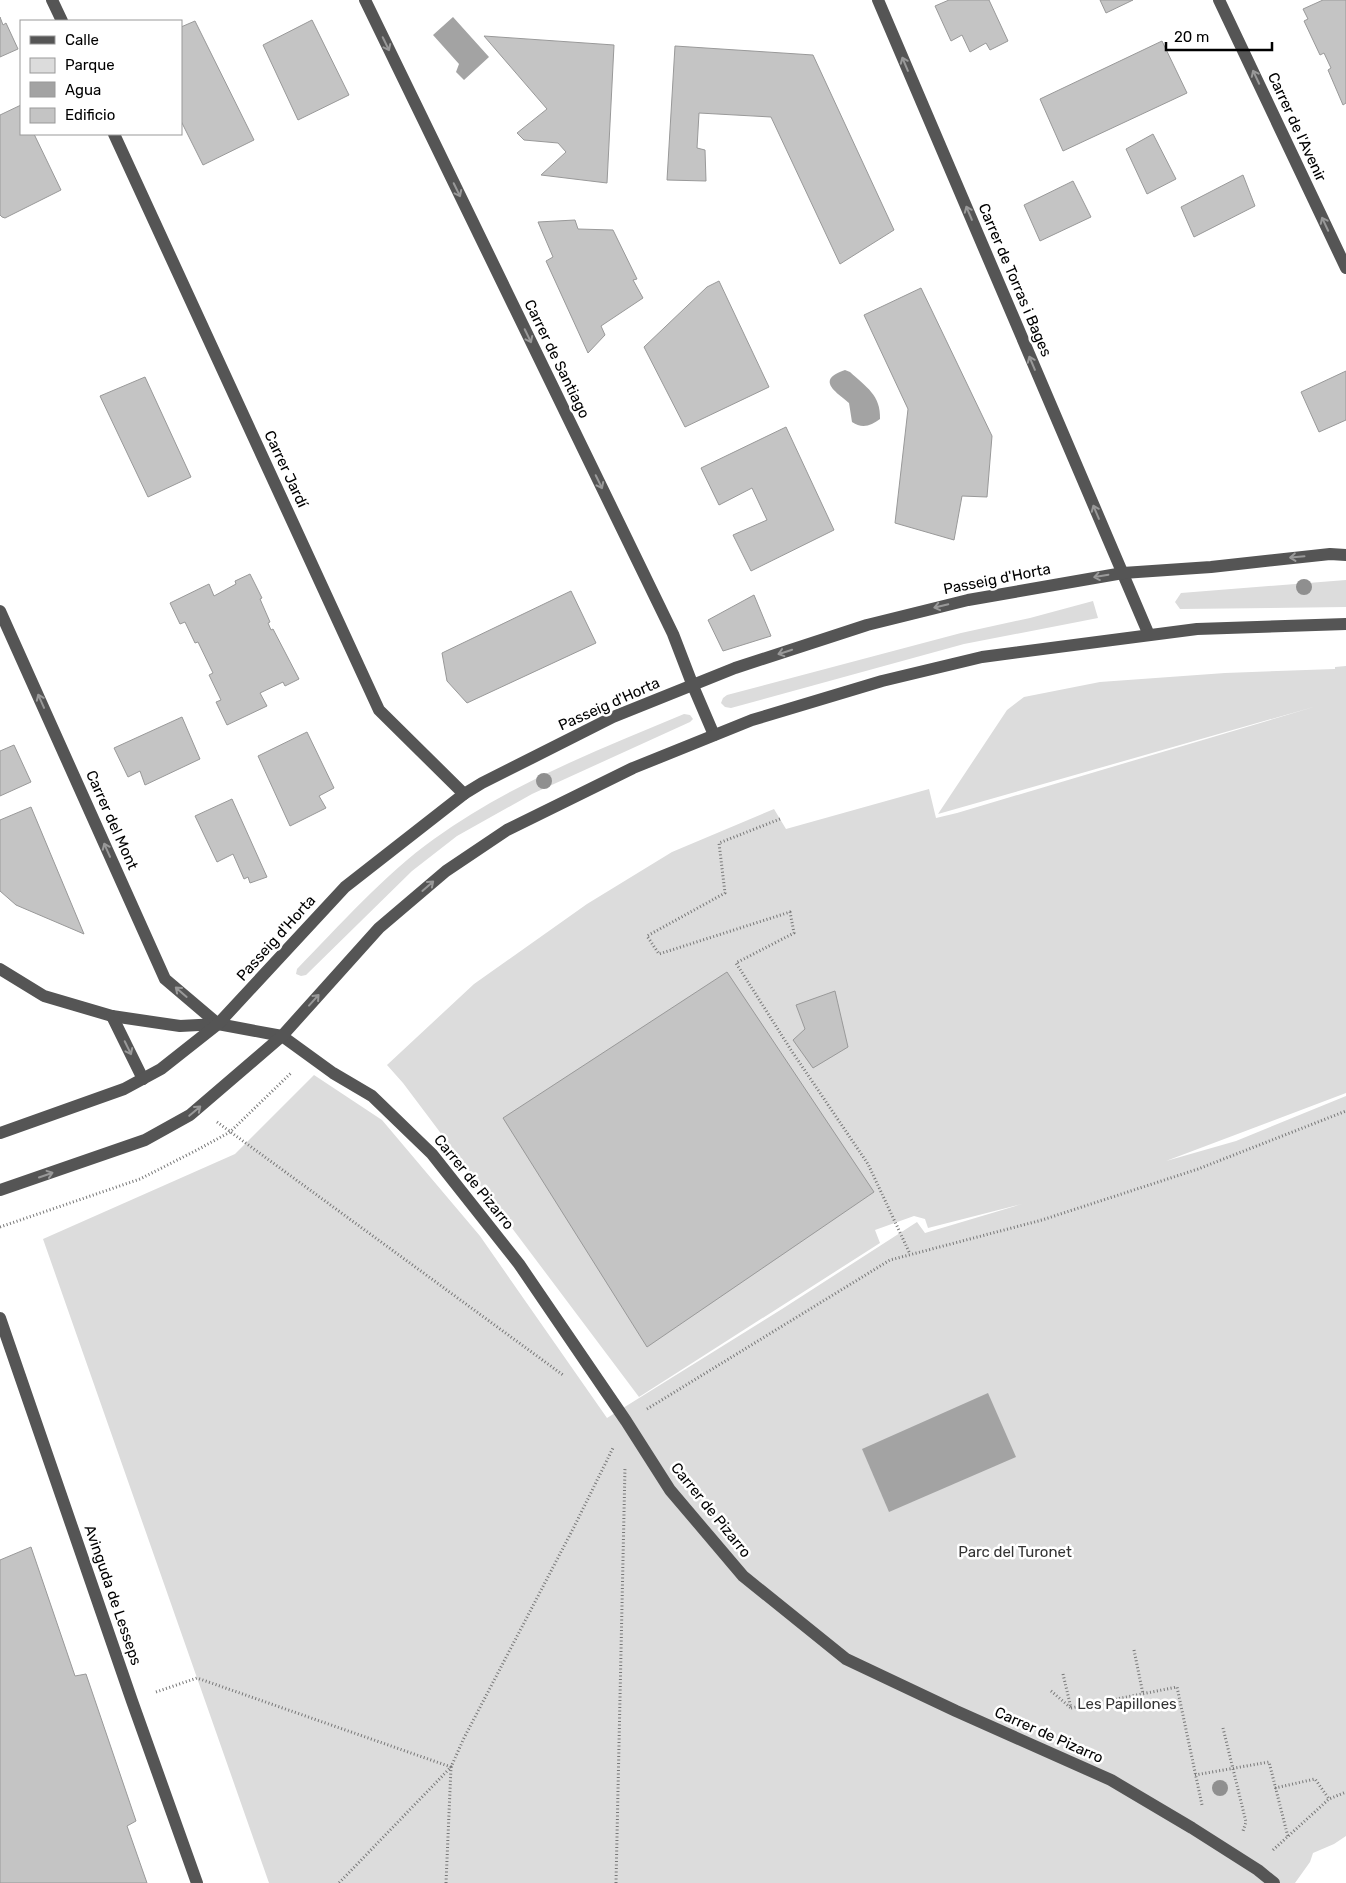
<svg xmlns="http://www.w3.org/2000/svg" width="1346" height="1883" font-family="Rubik,sans-serif">
<style>
.green{fill:#dcdcdc}
.water{fill:#a3a3a3}
.building{fill:#c4c4c4;stroke:#999}
.lines{fill:none;stroke-linecap:round;stroke-linejoin:round}
.path{stroke:#777;stroke-width:3;stroke-dasharray:1 2.5;stroke-linecap:butt}
.minor{stroke:#555;stroke-width:12}
.tree{fill:#8f8f8f}
.oneway{stroke:#999}
.labels{text-anchor:middle;stroke-width:5;stroke-linejoin:round;paint-order:stroke}
.street-label{font-size:15px;fill:#000;stroke:#fff}
.park-label{font-size:15px;fill:#333;stroke:#fff}
</style>
<rect width="100%" height="100%" fill="#fff"/>
<g class="green">
<path d="M1346 580V607L1180 609 1175 602 1181 593Z"/>
<path d="M1093 601 1098 618 964 644 731 708 725 707 721 703 723 698 727 695 961 633 1030 618Z"/>
<path d="M1346 666V1093L1166 1161 1236 1141 1346 1096V1836L1334 1844 1313 1853 1310 1862 1295 1883H269L43 1239 235 1154 314 1075 382 1120 480 1236 607 1418 782 1309 917 1222 925 1233 1022 1204 928 1228 925 1219 914 1216 875 1230 880 1243 639 1397 403 1083 387 1065 474 984 587 904 672 852 774 809 786 829 929 789 936 818 957 813 1317 706 938 814 1007 710 1024 697 1100 682 1225 673 1335 669V667Z"/>
<path d="M684 714 690 715 693 719 690 722 532 794 457 836 412 871 306 975 301 976 296 974 297 969C339 926 385 874 434 839 510 784 598 750 684 714Z"/>
</g>
<g class="water">
<path d="M453 17 489 57 464 80 456 72 459 64 433 35Z"/>
<path d="M845 370 850 372C866 387 881 395 880 419 871 426 862 429 852 422L849 403C838 393 814 380 845 370Z"/>
<path d="M988 1393 1016 1457 889 1512 862 1449Z"/>
</g>
<g class="building">
<path d="M949 0H989L1008 41 990 50 986 43 970 52 962 35 951 41 935 6Z"/>
<path d="M1100 0H1133L1106 13Z"/>
<path d="M1323 0H1346V103L1343 105 1328 70 1331 68 1324 53 1320 55 1304 21 1308 19 1303 9Z"/>
<path d="M0 17 3 25 6 23 18 49 0 57Z"/>
<path d="M312 20 349 95 298 120 263 45Z"/>
<path d="M195 21 254 140 203 165 181 121V27Z"/>
<path d="M484 36 614 45 607 183 541 175 566 152 558 143 524 140 517 133 547 109Z"/>
<path d="M1162 41 1187 93 1063 151 1040 99Z"/>
<path d="M675 46 813 55 894 230 840 264 771 117 699 113 697 148 705 150 706 181 667 180Z"/>
<path d="M21 105V134H34L61 190 5 218 2 217 0 215V115Z"/>
<path d="M1153 134 1176 179 1147 194 1126 149Z"/>
<path d="M1243 175 1255 206 1194 237 1181 207Z"/>
<path d="M1073 181 1091 217 1040 241 1024 205Z"/>
<path d="M575 220 578 229 613 230 637 279 633 280 643 298 601 326 605 335 588 353 546 261 553 257 538 222Z"/>
<path d="M719 281 769 387 685 427 644 347 707 287Z"/>
<path d="M921 288 992 436 987 497 962 496 954 540 895 523 908 409 864 315Z"/>
<path d="M1346 371V420L1319 432 1301 392Z"/>
<path d="M145 377 191 477 148 497 100 396Z"/>
<path d="M786 427 834 530 751 571 733 535 767 520 752 488 719 505 701 468Z"/>
<path d="M250 574 262 598 260 599 270 622 268 623 271 630 273 629 299 679 285 686 283 682 260 693 267 706 227 725 216 702 221 700 209 675 213 673 198 642 195 643 185 622 180 624 170 603 209 584 214 596 236 584 235 581Z"/>
<path d="M571 591 596 643 467 703 447 681 442 653Z"/>
<path d="M754 595 771 636 723 651 708 620Z"/>
<path d="M182 717 200 759 145 785 140 771 128 777 114 748Z"/>
<path d="M307 732 334 788 319 796 326 808 290 826 258 756Z"/>
<path d="M14 745 31 782 0 796V751Z"/>
<path d="M232 799 267 877 250 883 248 877 244 879 233 854 217 862 195 816Z"/>
<path d="M31 807 84 934 16 905 0 891V820Z"/>
<path d="M727 972 874 1192 647 1347 503 1118Z"/>
<path d="M835 991 848 1047 813 1068 793 1040 805 1029 796 1005Z"/>
<path d="M31 1547 75 1676 86 1674 136 1821 127 1826 147 1883H0V1560Z"/>
</g>
<g class="lines">
<g class="path">
<path d="M780 819 719 843 725 893 647 936 659 954 790 912 794 933 736 963 791 1050 868 1164 910 1254"/>
<path d="M217 1122 563 1375"/>
<path d="M0 1227 140 1179 197 1150 230 1132 291 1073"/>
<path d="M647 1409 890 1260 1042 1220 1198 1169 1346 1111"/>
<path d="M1134 1650 1143 1694"/>
<path d="M1063 1674 1071 1708"/>
<path d="M1051 1691 1071 1708"/>
<path d="M156 1692 197 1678 451 1767 339 1883"/>
<path d="M1071 1708 1177 1687 1202 1805"/>
<path d="M1223 1728 1246 1822 1243 1831"/>
<path d="M1195 1775 1269 1762 1288 1837"/>
<path d="M1275 1788 1315 1779 1329 1799"/>
<path d="M1273 1850 1329 1799 1346 1792"/>
<path d="M446 1883 451 1767 464 1738 574 1527 613 1448"/>
<path d="M616 1883 625 1467"/>
</g>
<g class="minor">
<path d="M52 0 62 21"/>
<path d="M365 0 673 634 693 686 714 735"/>
<path d="M878 0 1149 635"/>
<path d="M1219 0 1346 268"/>
<path d="M114 134 379 710 464 794"/>
<path d="M0 611 165 979 218 1024"/>
<path d="M0 969 44 996 112 1016 180 1026 218 1024 282 1036 333 1073 372 1096 432 1154 519 1264 626 1421 670 1490 743 1576 846 1659 956 1711 1111 1780 1192 1828 1258 1870 1274 1883"/>
<path d="M112 1016 143 1079"/>
<path d="M0 1133 124 1089 161 1069 218 1024 345 887 464 794 482 783 613 717 735 668 867 625 968 600 1123 573 1211 567 1330 554 1346 555"/>
<path d="M0 1190 145 1140 190 1115 282 1036 379 928 446 871 507 830 633 768 752 720 882 681 982 657 1197 629 1346 624"/>
<path d="M0 1318 132 1701 197 1883"/>
</g>
</g>
<g class="tree">
<circle cx="1304" cy="587" r="8"/>
<circle cx="544" cy="781" r="8"/>
<circle cx="1220" cy="1788" r="8"/>
</g>
<defs><path id="oneway-shaft" d="M-6 0H5M1.5-3L5.5 0L1.5 3" fill="none" stroke-width="1.6" stroke-linecap="round" stroke-linejoin="round" transform="scale(1.25)"/></defs>
<g class="oneway">
<use href="#oneway-shaft" transform="translate(386 44) rotate(64)"/>
<use href="#oneway-shaft" transform="translate(905 64) rotate(-113)"/>
<use href="#oneway-shaft" transform="translate(1256 77) rotate(-115)"/>
<use href="#oneway-shaft" transform="translate(457 190) rotate(64)"/>
<use href="#oneway-shaft" transform="translate(969 213) rotate(-113)"/>
<use href="#oneway-shaft" transform="translate(1325 224) rotate(-115)"/>
<use href="#oneway-shaft" transform="translate(528 336) rotate(64)"/>
<use href="#oneway-shaft" transform="translate(1032 363) rotate(-113)"/>
<use href="#oneway-shaft" transform="translate(599 482) rotate(64)"/>
<use href="#oneway-shaft" transform="translate(1096 512) rotate(-113)"/>
<use href="#oneway-shaft" transform="translate(1297 557) rotate(175)"/>
<use href="#oneway-shaft" transform="translate(1101 576) rotate(170)"/>
<use href="#oneway-shaft" transform="translate(941 606) rotate(166)"/>
<use href="#oneway-shaft" transform="translate(785 652) rotate(162)"/>
<use href="#oneway-shaft" transform="translate(41 701) rotate(-114)"/>
<use href="#oneway-shaft" transform="translate(107 850) rotate(-114)"/>
<use href="#oneway-shaft" transform="translate(428 886) rotate(-41)"/>
<use href="#oneway-shaft" transform="translate(181 992) rotate(-139)"/>
<use href="#oneway-shaft" transform="translate(314 1000) rotate(-48)"/>
<use href="#oneway-shaft" transform="translate(128 1048) rotate(64)"/>
<use href="#oneway-shaft" transform="translate(195 1111) rotate(-40)"/>
<use href="#oneway-shaft" transform="translate(46 1175) rotate(-19)"/>
</g>
<g class="labels">
<g class="street-label">
<text transform="translate(1297 127) rotate(65)" y="5">Carrer de l'Avenir</text>
<text transform="translate(1015 280) rotate(67)" y="5">Carrer de Torras i Bages</text>
<text transform="translate(557 359) rotate(64)" y="5">Carrer de Santiago</text>
<text transform="translate(286 469) rotate(65)" y="5">Carrer Jardí</text>
<text transform="translate(997 579) rotate(-11)" y="5">Passeig d'Horta</text>
<text transform="translate(609 704) rotate(-24)" y="5">Passeig d'Horta</text>
<text transform="translate(112 820) rotate(66)" y="5">Carrer del Mont</text>
<text transform="translate(276 938) rotate(-48)" y="5">Passeig d'Horta</text>
<text transform="translate(474 1182) rotate(51)" y="5">Carrer de Pizarro</text>
<text transform="translate(711 1510) rotate(51)" y="5">Carrer de Pizarro</text>
<text transform="translate(113 1595) rotate(71)" y="5">Avinguda de Lesseps</text>
<text transform="translate(1049 1735) rotate(24)" y="5">Carrer de Pizarro</text>
</g>
<g class="park-label">
<text x="1015" y="1557">Parc del Turonet</text>
<text x="1127" y="1709">Les Papillones</text>
</g>
</g>
<rect x="20" y="20" width="162" height="115" fill="#ffffff" stroke="#999999"/>
<rect x="30" y="36" width="25" height="8" fill="#555555" stroke="#999999"/>
<text x="65" y="45" font-size="15" fill="#000000">Calle</text>
<rect x="30" y="58" width="25" height="15" fill="#dcdcdc" stroke="#999999"/>
<text x="65" y="70" font-size="15" fill="#000000">Parque</text>
<rect x="30" y="82" width="25" height="15" fill="#a3a3a3" stroke="#999999"/>
<text x="65" y="95" font-size="15" fill="#000000">Agua</text>
<rect x="30" y="108" width="25" height="15" fill="#c4c4c4" stroke="#999999"/>
<text x="65" y="120" font-size="15" fill="#000000">Edificio</text>
<path d="M1166 42v8h106v-8" fill="none" stroke="#000000" stroke-width="2.5"/>
<text x="1174" y="42" font-size="15" fill="#000000" stroke="#ffffff" stroke-width="4" paint-order="stroke">20 m</text>
</svg>
